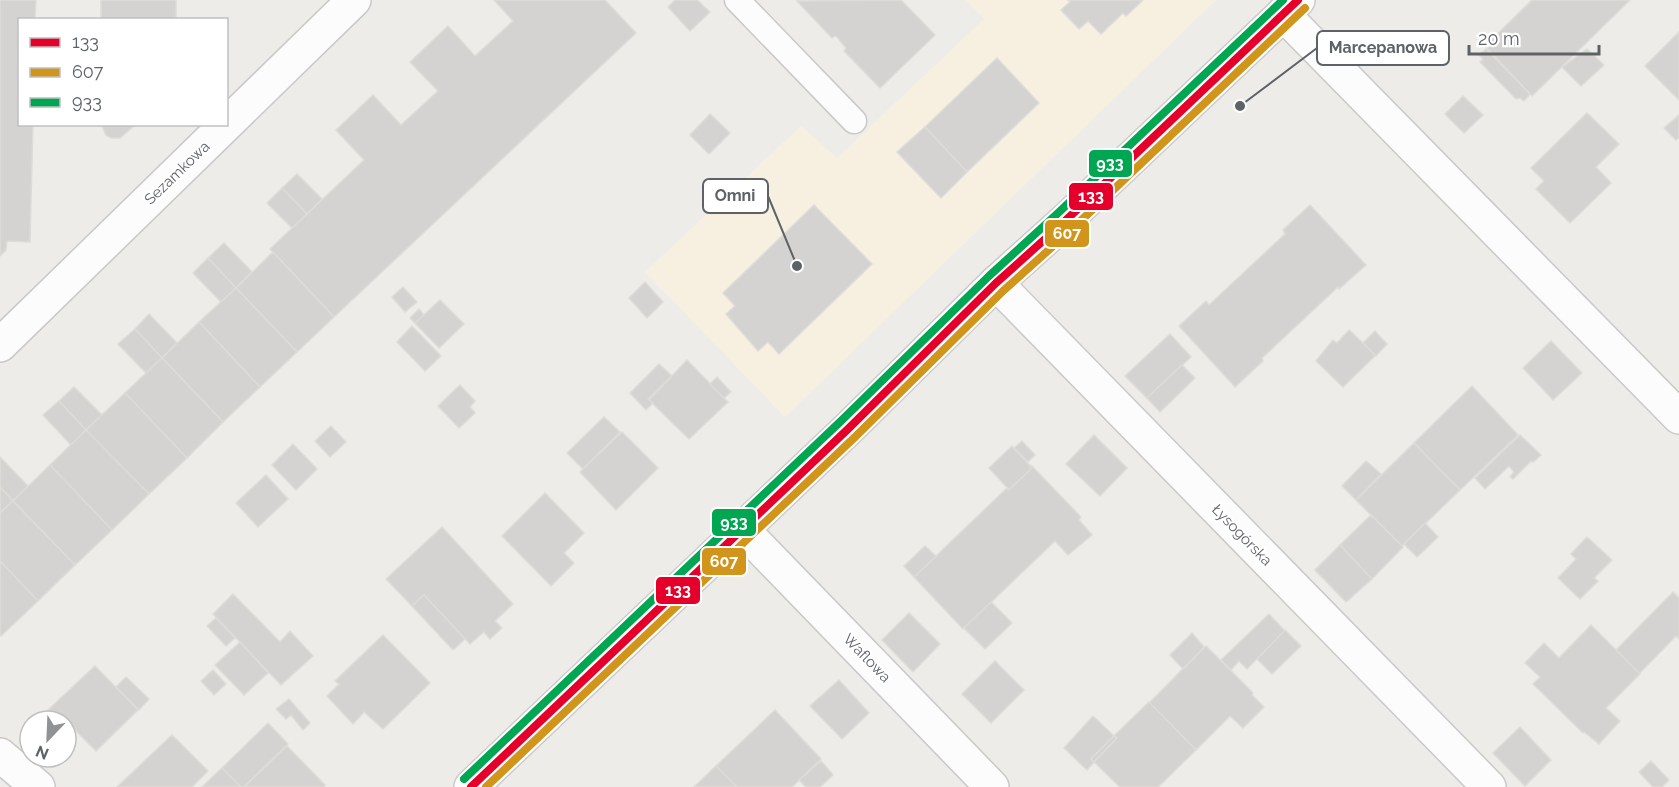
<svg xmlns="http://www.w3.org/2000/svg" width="1679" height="787" font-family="Raleway,sans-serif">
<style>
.commercial{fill:#f7f0e1}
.building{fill:#d4d3d1;stroke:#dedcd8;stroke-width:1.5}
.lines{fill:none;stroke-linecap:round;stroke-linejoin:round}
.lane-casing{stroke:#c9c9c9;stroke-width:27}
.street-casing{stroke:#c9c9c9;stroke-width:36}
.secondary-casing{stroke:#cacaca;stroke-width:36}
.lane{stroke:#fcfcfc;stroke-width:24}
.street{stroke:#fcfcfc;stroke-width:33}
.secondary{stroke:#fcfcfc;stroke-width:33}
.bus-1-casing{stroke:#fff;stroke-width:12}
.bus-2-casing{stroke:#fff;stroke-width:12}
.bus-3-casing{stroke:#fff;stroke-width:12}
.bus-1{stroke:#e4002b;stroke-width:8}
.bus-2{stroke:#d0951a;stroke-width:8}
.bus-3{stroke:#00a651;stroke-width:8}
.labels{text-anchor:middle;stroke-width:4.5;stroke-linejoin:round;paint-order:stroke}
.street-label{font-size:15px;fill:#5d6267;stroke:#fff}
.leader{fill:none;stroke:#5d6267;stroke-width:2}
.callout-dot{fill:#5d6267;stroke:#fff;stroke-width:2}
.callout{fill:#fff;stroke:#5d6267;stroke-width:2}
.callout-label{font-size:16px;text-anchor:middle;font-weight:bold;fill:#5d6267}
.line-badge{stroke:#fff;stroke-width:2}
.badge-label{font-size:16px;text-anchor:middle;font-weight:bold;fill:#fff}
</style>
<rect width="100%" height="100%" fill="#eeece8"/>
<path class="commercial" d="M966 0H1216L785 417 645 272 801 126 837 158 984 19Z"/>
<g class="building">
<path d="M0 0H36L35 20H20V124H33L30 242 7 241 6 250 0 256Z"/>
<rect x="101" y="0" width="75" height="20"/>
<path d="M494 0H605L636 33 334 317 270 249 364 160 336 130 373 95 401 125 438 91 410 62 448 26 475 56 513 21Z"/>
<path d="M675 0H697L710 12 690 31 668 7Z"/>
<path d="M901 0 935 35 880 88 844 51 846 48 837 37 835 36 832 38 797 1Z"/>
<path d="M1068 0H1143L1126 16 1123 13 1101 34 1088 21 1079 29 1061 10 1070 2Z"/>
<path d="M1532 0H1630L1532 96 1485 46Z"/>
<path d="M1679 32V100L1645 66Z"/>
<path d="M1486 49 1530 94 1524 101 1520 98 1516 99 1480 62 1483 59 1479 55Z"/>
<path d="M1587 49 1604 65 1581 86 1562 67Z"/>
<path d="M997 58 1039 103 967 172 925 127Z"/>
<path d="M1463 96 1483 115 1464 133 1445 114Z"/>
<path d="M1587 113 1619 144 1596 167 1611 183 1570 223 1536 189 1544 181 1531 168Z"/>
<path d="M710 114 730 133 709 154 690 135Z"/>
<path d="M1679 115V138L1676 140 1664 128Z"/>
<path d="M101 124H136L120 138H111L106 135Z"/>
<path d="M925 127 967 172 941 198 897 152Z"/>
<path d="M297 174 322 199 307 214 282 188Z"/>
<path d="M282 188 307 214 292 228 267 203Z"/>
<path d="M814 205 872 264 779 354 768 342 758 351 726 314 735 306 723 293Z"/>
<path d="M1310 205 1366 265 1339 289 1338 287 1262 358 1263 361 1235 387 1179 326 1206 301 1209 305 1285 234 1283 230Z"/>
<path d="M224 243 252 272 236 288 208 258Z"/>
<path d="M273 252 334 317 297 352 236 288Z"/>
<path d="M208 258 236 288 221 302 193 273Z"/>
<path d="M645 282 663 302 647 318 629 298Z"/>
<path d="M403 287 417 302 405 312 392 297Z"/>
<path d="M236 288 297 352 260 387 199 322Z"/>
<path d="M440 300 464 324 439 348 415 323Z"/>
<path d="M419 309 424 315 415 323 410 318Z"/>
<path d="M149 314 177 343 162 358 135 329Z"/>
<path d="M199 322 260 387 223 422 162 358Z"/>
<path d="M412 326 441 356 425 371 397 342Z"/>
<path d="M135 329 162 358 146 373 118 344Z"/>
<path d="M1349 330 1376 355 1343 387 1316 361 1333 340 1337 343Z"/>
<path d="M1375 331 1387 344 1376 356 1363 343Z"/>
<path d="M1170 334 1191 357 1147 398 1125 376Z"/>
<path d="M1551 341 1582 373 1553 400 1523 368Z"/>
<path d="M162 358 223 422 187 458 125 393Z"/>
<path d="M687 360 728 402 689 439 649 400Z"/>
<path d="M659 364 672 376 648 399 653 403 646 410 630 393Z"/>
<path d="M1182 365 1195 378 1160 412 1147 398Z"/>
<path d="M717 377 731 392 724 398 710 384Z"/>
<path d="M460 385 475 401 470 407 475 413 459 428 438 406Z"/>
<path d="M1472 386 1518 435 1460 490 1414 443Z"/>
<path d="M74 387 102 415 86 430 59 401Z"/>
<path d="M125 393 187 458 149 494 86 430Z"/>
<path d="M59 401 86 430 71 445 43 415Z"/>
<path d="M604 417 620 432 583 469 567 453Z"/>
<path d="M331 426 346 442 330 457 315 441Z"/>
<path d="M86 430 149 494 112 530 50 465Z"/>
<path d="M622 432 658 468 616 510 580 472Z"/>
<path d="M1094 435 1127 468 1100 496 1066 464Z"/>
<path d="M1520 435 1541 455 1533 462 1531 461 1513 479 1510 477 1514 472 1509 466 1485 489 1475 478Z"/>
<path d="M1022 441 1035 455 1028 462 1014 448Z"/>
<path d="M1414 443 1460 490 1402 546 1356 500Z"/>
<path d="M293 444 317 469 296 490 272 465Z"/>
<path d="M1012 446 1032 468 1009 490 989 468Z"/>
<path d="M0 457 28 486 13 501 0 487Z"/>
<path d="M1366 461 1381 474 1356 500 1342 486Z"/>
<path d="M50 465 112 530 75 565 13 501Z"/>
<path d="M1031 465 1081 517 1079 520 1092 535 1068 555 1055 541 963 629 914 577 1007 488 1009 490 1032 468Z"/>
<path d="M266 475 288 499 258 527 236 503Z"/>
<path d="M0 487 13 501 0 513Z"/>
<path d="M545 493 584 533 564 553 574 563 551 586 502 536Z"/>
<path d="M13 501 75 565 38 601 0 561V513Z"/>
<path d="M1371 515 1403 547 1372 579 1340 545Z"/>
<path d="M1425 523 1438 537 1417 557 1404 544Z"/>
<path d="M442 527 513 604 495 621 502 628 490 639 484 632 470 644 424 595 412 606 386 579Z"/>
<path d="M1587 537 1612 560 1594 578 1598 581 1580 599 1558 578 1576 559 1571 554Z"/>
<path d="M1340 545 1372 579 1346 602 1315 570Z"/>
<path d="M925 546 936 556 914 577 904 566Z"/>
<path d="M0 561 38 601 1 636 0 635Z"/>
<path d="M1673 592 1679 598V639L1676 636 1639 674 1616 650Z"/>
<path d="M233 594 280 642 290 631 313 656 281 685 213 614Z"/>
<path d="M424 595 465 639 453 650 412 606Z"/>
<path d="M991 602 1012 623 985 649 964 628Z"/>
<path d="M909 613 940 644 913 672 882 640Z"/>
<path d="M1269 614 1285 631 1247 669 1239 661 1231 670 1221 660Z"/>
<path d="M216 618 235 638 226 646 207 626Z"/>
<path d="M1591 625 1640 674 1606 708 1620 721 1599 744 1584 732 1583 733 1533 684 1540 677 1525 663 1544 643 1559 658Z"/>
<path d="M1285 630 1301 646 1272 674 1257 659Z"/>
<path d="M1192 633 1204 647 1174 678 1183 669 1170 655Z"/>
<path d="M383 635 430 683 383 729 364 712 353 724 327 696 339 684 335 681Z"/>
<path d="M240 642 268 673 244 695 215 665Z"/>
<path d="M1206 646 1253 693 1252 695 1264 707 1243 728 1230 716 1196 750 1149 703Z"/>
<path d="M995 661 1024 690 991 723 962 694Z"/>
<path d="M95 666 138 710 96 751 75 730 71 734 66 728V721H59L48 710Z"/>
<path d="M213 670 226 684 214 695 201 681Z"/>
<path d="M126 677 149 699 139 710 116 687Z"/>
<path d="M839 680 869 713 842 739 810 706Z"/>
<path d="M289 699 310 723 303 730 291 715 286 719 276 709Z"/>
<path d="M1149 702 1196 750 1158 787H1120L1094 762 1117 738 1114 736Z"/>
<path d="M775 710 821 759 792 787H737L716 766Z"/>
<path d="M1093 716 1114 736 1091 759 1094 762 1087 770 1064 748Z"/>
<path d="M268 723 288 744 244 787H241L222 768Z"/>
<path d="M1520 727 1551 760 1525 786 1493 753Z"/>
<path d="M172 735 208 771 192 787H117Z"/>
<path d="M1114 736 1117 738 1094 762 1091 759Z"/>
<path d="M287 746 325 785 324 787H244Z"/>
<path d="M821 761 833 775 820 787H806L799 780Z"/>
<path d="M1651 761 1669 780 1662 787H1653L1639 772Z"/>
<path d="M716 766 737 787H694Z"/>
<path d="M222 768 241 787H202Z"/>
</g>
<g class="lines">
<defs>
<path id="lane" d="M737 0 854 121"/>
<g id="street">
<path d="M1283 14 1679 417"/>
<path d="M996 283 1489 787"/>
<path d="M0 345 354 0"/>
<path d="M742 529 992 787"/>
<path d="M0 755 38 787"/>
</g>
<path id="secondary" d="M471 787 848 429 996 283 1064 222 1298 0"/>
</defs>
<use href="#lane" class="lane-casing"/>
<use href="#street" class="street-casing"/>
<use href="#secondary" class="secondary-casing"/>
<use href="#lane" class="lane"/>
<use href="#street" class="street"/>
<use href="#secondary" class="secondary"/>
<defs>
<path id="bus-1" d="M471 787 848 429 996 283 1064 222 1298 0"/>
<path id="bus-2" d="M486 787 855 437 1003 291 1071 230 1305 8"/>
<path id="bus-3" d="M464 779 841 421 989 276 1057 214 1283 0"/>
</defs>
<use href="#bus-1" class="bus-1-casing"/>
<use href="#bus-2" class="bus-2-casing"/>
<use href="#bus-3" class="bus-3-casing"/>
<use href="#bus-1" class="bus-1"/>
<use href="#bus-2" class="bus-2"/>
<use href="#bus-3" class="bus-3"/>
</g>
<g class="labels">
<g class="street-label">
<text transform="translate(177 173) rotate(-44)" y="5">Sezamkowa</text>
<text transform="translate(1242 535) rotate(46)" y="5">Łysogórska</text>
<text transform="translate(867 658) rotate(46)" y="5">Waflowa</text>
</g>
</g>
<path class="leader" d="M1240 106L1317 48M797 266L768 196"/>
<g class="callout-dot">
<circle cx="1240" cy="106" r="6"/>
<circle cx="797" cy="266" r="6"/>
</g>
<g class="callout">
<rect x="1317" y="31" width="132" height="34" rx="6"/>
<rect x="703" y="179" width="65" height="34" rx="6"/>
</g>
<g class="callout-label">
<text x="1383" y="53">Marcepanowa</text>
<text x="735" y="201">Omni</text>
</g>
<g class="line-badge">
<rect x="1088" y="149" width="45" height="29" rx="6" fill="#00a651"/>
<rect x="1068" y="182" width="46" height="29" rx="6" fill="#e4002b"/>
<rect x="1044" y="219" width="46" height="29" rx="6" fill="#d0951a"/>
<rect x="711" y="508" width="46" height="29" rx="6" fill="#00a651"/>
<rect x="701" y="547" width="46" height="29" rx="6" fill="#d0951a"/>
<rect x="655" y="576" width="46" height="29" rx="6" fill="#e4002b"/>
</g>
<g class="badge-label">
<text x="1110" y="169">933</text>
<text x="1091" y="202">133</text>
<text x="1067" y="239">607</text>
<text x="734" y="528">933</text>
<text x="724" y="567">607</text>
<text x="678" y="596">133</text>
</g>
<rect x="18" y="18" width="210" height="108" fill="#ffffff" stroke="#bec0c2" stroke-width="1.5"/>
<rect x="30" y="38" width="30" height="9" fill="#e4002b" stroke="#bec0c2" stroke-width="1.5"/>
<text x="72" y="48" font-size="18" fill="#5d6267">133</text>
<rect x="30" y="68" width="30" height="9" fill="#d0951a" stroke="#bec0c2" stroke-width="1.5"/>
<text x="72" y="78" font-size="18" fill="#5d6267">607</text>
<rect x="30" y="98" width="30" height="9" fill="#00a651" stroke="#bec0c2" stroke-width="1.5"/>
<text x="72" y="108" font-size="18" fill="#5d6267">933</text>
<g transform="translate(48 739) rotate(203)"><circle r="28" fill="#ffffff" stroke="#bec0c2" stroke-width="1.5"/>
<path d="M0-4.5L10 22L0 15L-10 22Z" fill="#909294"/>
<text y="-9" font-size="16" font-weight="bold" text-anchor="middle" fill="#5d6267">N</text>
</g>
<path d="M1469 45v9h130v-9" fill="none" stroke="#5d6267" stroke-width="3"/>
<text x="1478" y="45" font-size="18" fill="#5d6267" stroke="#ffffff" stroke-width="4.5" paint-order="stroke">20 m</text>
</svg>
